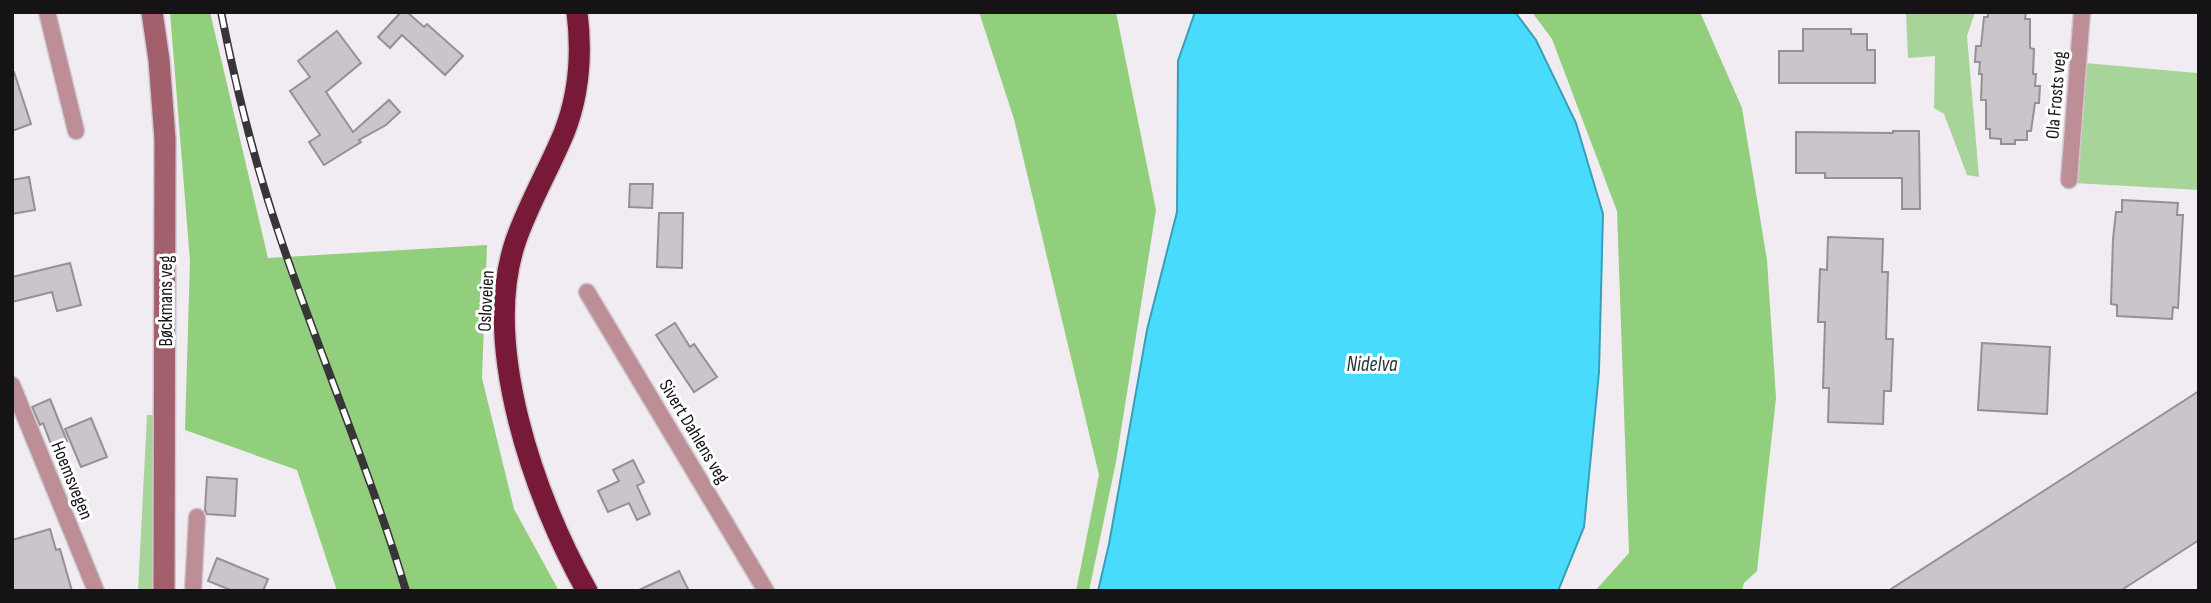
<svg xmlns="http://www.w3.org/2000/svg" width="2211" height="603" font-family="'Sofia Sans Condensed',sans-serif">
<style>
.green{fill:#a7d599}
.forest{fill:#91cf7d}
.water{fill:#49dbfc;stroke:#399fb7;stroke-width:2}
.building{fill:#cac5cb;stroke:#949095;stroke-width:2}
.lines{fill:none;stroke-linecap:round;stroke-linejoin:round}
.street-casing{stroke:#cec8cf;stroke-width:19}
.secondary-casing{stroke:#cec8cf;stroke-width:24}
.highway-casing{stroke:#cec8cf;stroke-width:24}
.street{stroke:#bd8e96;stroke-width:16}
.secondary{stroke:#a25f6c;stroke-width:21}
.highway{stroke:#781a37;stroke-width:21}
.rail-casing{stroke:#383538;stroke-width:8}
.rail{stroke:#fff;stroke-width:5;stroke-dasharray:16;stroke-linecap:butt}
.labels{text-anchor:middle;stroke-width:6;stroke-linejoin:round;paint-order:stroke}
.street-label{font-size:19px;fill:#151315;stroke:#fff}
.water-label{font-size:21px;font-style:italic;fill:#233a41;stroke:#fff}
</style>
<rect width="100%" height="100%" fill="#f1ebf2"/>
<g class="green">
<path d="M1906 12H1975L1967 36 1979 177 1967 175 1944 114 1934 108 1935 56 1908 58Z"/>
<path d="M2085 63 2197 73 2199 190 2073 183Z"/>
<path d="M147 415H153V591H138Z"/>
</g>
<g class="forest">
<path d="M170 12H210L268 258 487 245 482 378 514 509 559 591H334L336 588 297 470 185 430 190 261Z"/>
<path d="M979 12H1116L1156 210 1116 462 1089 591H1076L1099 475 1014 119Z"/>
<path d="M1532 12H1700L1742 108 1767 260 1776 398 1757 571 1744 583 1742 591H1595L1629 553 1617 211 1552 39Z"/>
</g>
<path class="water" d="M1195 12H1515L1536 40 1576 123 1603 214 1599 372 1584 527 1558 591H1098L1109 544 1147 330 1177 212 1178 61Z"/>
<g class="building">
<path d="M401 12H407L424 27 427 24 463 56 445 75 402 35 390 48 378 37Z"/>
<path d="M1988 12H2026L2025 19H2030V48L2034 49 2033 74H2036L2035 86H2040L2039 103H2035L2031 131H2027V140H2015V144H2001V139L1990 138V129H1986V100H1981L1982 74H1979L1980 62H1975L1976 46H1981L1984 17H1988Z"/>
<path d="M1803 29H1851V34H1867V50H1875V83H1779V51H1803Z"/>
<path d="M337 31 361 63 326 92 353 132 389 100 400 112 386 125 359 140 361 142 324 165 309 142 320 135 290 91 310 77 298 61Z"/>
<path d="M12 72H14L31 124 12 131Z"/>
<path d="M1893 131H1919L1920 209H1902V178H1825V173H1796V132L1893 133Z"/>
<path d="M29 177 35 210 12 214V180Z"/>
<path d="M630 184H653L652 208 629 207Z"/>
<path d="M2122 200 2178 203 2177 215H2183L2178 308 2173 307 2172 319 2117 316V305L2111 304 2113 239 2116 212H2122Z"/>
<path d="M659 213H683L682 268 657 267Z"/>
<path d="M1828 237 1883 239 1882 272H1888L1886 339H1893L1891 391H1884L1883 424 1828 422 1829 388H1823L1825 322H1818L1820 269 1827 270Z"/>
<path d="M70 263 81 305 57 311 52 292 12 302V277Z"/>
<path d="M675 323 690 347 694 344 717 377 694 392 656 335Z"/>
<path d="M1982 343 2050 347 2047 414 1978 410Z"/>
<path d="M2199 391V540L2120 591H1888Z"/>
<path d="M50 399 67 441 52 447 43 423 40 425 32 407Z"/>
<path d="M91 418 107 457 81 467 65 429Z"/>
<path d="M633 460 644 482 637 486 650 514 637 520 629 503 608 512 598 491 619 481 613 470Z"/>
<path d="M207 477 237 479 235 516 207 514 205 510Z"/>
<path d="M50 529 56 550 60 549 72 591H12V540Z"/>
<path d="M217 558 268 579 263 591H233L208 581Z"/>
<path d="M679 571 689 591H637L671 575Z"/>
</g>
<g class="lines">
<defs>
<g id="street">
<path d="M47 12 76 131"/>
<path d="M2069 180 2082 12"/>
<path d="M587 292 766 591"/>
<path d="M12 385 96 591"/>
<path d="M193 591 197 517"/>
</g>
<path id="secondary" d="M152 12 159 60 165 139 164 591"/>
<path id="highway" d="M577 12C582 52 579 95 564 133 549 169 529 203 516 240 480 344 535 499 587 591"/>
</defs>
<use href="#street" class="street-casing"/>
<use href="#secondary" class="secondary-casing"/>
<use href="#highway" class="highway-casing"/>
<use href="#street" class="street"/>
<use href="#secondary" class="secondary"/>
<use href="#highway" class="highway"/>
<defs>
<path id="rail" d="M221 12C236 88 254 161 279 234 319 354 370 470 406 591"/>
</defs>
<use href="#rail" class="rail-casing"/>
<use href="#rail" class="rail"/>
</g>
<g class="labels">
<g class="street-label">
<text transform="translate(2055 95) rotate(-85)" y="7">Ola Frosts veg</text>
<text transform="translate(165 301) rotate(-90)" y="7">Bøckmans veg</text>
<text transform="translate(485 301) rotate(-87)" y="7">Osloveien</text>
<text transform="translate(695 431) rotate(59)" y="7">Sivert Dahlens veg</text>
<text transform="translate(73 480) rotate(68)" y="7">Hoemsvegen</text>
</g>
<g class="water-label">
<text x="1372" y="371">Nidelva</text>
</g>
</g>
<rect width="2211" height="603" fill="none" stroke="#151315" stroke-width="28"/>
</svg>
